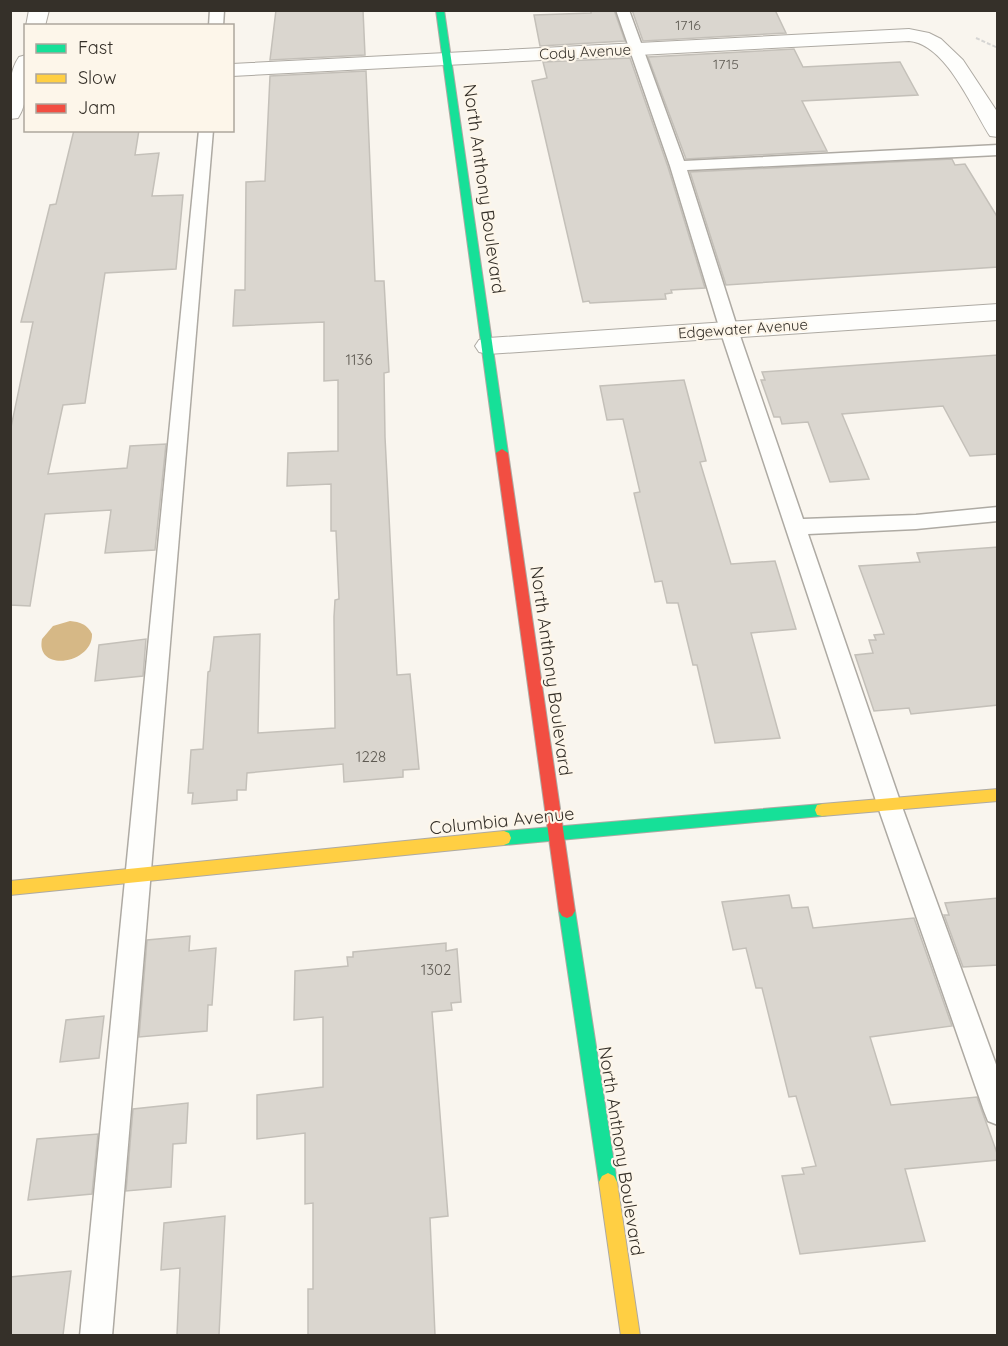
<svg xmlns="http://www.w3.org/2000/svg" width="1008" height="1346" font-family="Quicksand,sans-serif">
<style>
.water{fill:#d6b886}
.building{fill:#dad6cf;stroke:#c4c0b9;stroke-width:1.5}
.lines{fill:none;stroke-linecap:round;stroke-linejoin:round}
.lane-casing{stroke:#aeaaa3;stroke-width:3}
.street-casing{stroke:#aeaaa3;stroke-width:2}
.fast-casing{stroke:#aeaaa3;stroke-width:2}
.slow-casing{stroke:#aeaaa3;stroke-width:2}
.jam-casing{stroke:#aeaaa3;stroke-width:2}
.path{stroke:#d6d5d3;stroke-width:2;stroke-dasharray:4 2;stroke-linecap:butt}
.lane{fill:#fefefc;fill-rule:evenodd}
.street{fill:#fefefc;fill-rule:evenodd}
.fast{fill:#16e098;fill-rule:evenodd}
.slow{fill:#ffcf43;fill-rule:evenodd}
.jam{fill:#f24e42;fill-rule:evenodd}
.labels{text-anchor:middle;stroke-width:4.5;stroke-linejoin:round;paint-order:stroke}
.far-number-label{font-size:14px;fill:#5e5a52}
.far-street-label{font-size:15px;fill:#353029;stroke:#fdf6ea}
.number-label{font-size:15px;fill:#5e5a52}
.street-label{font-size:18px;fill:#353029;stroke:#fdf6ea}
</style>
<rect width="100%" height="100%" fill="#f9f5ee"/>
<path class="water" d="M70 621C80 622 87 624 92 634 93 664 35 673 42 639L53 626Z"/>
<g class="building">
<path d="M276 10H363L365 55 270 60Z"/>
<path d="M591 10H614L625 41 540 46 534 15 591 13Z"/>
<path d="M632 10H775L786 33 643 41Z"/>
<path d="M794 49 803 67 900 62 918 95 802 101 827 151 686 159 648 57Z"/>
<path d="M630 58 668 167 705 288 671 290 672 293 665 294 666 299 590 303 589 301 583 302 532 81 547 78 543 62Z"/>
<path d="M366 71 375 281H384L389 372 384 373 385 437 397 675 410 674 419 769 403 770V777L344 782 343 764 247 773 246 790H237V800L192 804 193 793H188L191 750 203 749 208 672 210 671 214 637 260 634 258 733 335 728 334 617 335 600 339 599 336 531H331V484L287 486 288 453 338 451V380L324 381V322L233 326 235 290H245L246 182 265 181 270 76Z"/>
<path d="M74 130H139L135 155 159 153 152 196 183 195 176 269 105 273 85 403 63 405 48 474 127 468 130 446 166 444 155 550 105 553 111 510 45 514 30 606 10 605V432L33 322H21L50 205 56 204Z"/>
<path d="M952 159 955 165 965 164 998 218V267L726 285 690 172Z"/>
<path d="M998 355V454L970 456 943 406 842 414 869 479 830 482 808 422 782 424 780 417H774L761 380H765L762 372Z"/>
<path d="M684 380 706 461 700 462 731 564 775 561 796 629 751 633 780 738 715 743 697 665H693L678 603H667L662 581 655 582 634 493 640 492 623 419 607 420 600 386Z"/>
<path d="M998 547V705L911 714 909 708 874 711 855 655 873 653 869 640H876L874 635 884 634 859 566 920 562 917 553Z"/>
<path d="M146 639 143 676 95 681 99 645Z"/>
<path d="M789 895 792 908 808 907 813 928 914 918 952 1026 870 1037 891 1105 977 1097 998 1156V1160L905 1169 925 1241 800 1254 782 1176 804 1174 802 1168 816 1166 796 1096 789 1097 762 988H756L746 948 733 950 722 902Z"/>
<path d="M998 898V965L963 967 944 915H949L945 903Z"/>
<path d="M190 936 189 951 216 948 212 1005H208L207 1031 139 1037 147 940Z"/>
<path d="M446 943V951L457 949 461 1002 451 1003 452 1010 432 1012 448 1216 430 1218 435 1335H308V1289H313V1203L305 1204V1133L257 1139V1095L323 1087V1017L294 1020 295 971 348 966 347 957H353V952Z"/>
<path d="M104 1016 99 1058 60 1062 66 1020Z"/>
<path d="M188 1103 186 1143 173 1144 171 1187 126 1191 133 1109Z"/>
<path d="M98 1134 92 1194 28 1200 37 1139Z"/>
<path d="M225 1216 219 1335H177L180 1268 161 1270 164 1223Z"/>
<path d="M71 1271 63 1335H10V1277Z"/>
</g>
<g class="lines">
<defs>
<g id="lane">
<path d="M210 10H224L223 26H209Z"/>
<path d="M616 10H629L684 161 998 145V155L687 170 738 330 803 519 916 515 998 507V521L916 529 808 534 901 804 998 1070V1125L988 1121 984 1111 877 804 720 330 670 166Z"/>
<path d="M199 130H213L112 1336H80Z"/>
</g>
<g id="street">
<path d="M29 10H49L45 26H26Z"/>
<path d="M909 29 929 33 941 39 963 60 998 113V137L990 136C972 108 946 44 909 41L232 76V64Z"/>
<path d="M26 55C26 75 30 100 18 118L10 119C10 99 7 74 19 57Z"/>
<path d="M998 304V320L488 354 479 352 475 346 479 340 488 338Z"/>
</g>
<g id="fast">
<path d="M436 10H444L508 453 502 457 496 453Z"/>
<path d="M822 804 827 805 829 810 827 815 822 816 504 845 499 843 497 838 499 833 504 831Z"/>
<path d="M567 904 572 906 575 911 617 1182 614 1188 608 1191 602 1188 599 1182 559 911 562 906Z"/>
</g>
<g id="slow">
<path d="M998 789V801L822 816 817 815 815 810 817 805 822 804Z"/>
<path d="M504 831 509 833 511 838 509 843 504 845 10 895V881Z"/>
<path d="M608 1173 614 1176 617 1182 640 1336H621L599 1182 602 1176Z"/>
</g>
<path id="jam" d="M502 449 508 453 575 911 572 916 567 918 562 916 559 911 496 453Z"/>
</defs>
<use href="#lane" class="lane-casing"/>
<use href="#street" class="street-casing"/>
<use href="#fast" class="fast-casing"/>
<use href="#slow" class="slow-casing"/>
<use href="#jam" class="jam-casing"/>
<path class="path" d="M976 38 998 48"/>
<use href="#lane" class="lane"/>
<use href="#street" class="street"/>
<use href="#fast" class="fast"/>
<use href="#slow" class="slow"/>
<use href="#jam" class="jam"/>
</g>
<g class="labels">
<g class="far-number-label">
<text x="688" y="30">1716</text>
<text x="726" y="69">1715</text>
</g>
<g class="far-street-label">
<text transform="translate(585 52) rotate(-3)" y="5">Cody Avenue</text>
<text transform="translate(743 329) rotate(-4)" y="5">Edgewater Avenue</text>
</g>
<g class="number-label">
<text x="359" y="365">1136</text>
<text x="371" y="762">1228</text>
<text x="436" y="975">1302</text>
</g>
<g class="street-label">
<text transform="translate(484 189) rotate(82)" y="6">North Anthony Boulevard</text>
<text transform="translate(551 671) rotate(82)" y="6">North Anthony Boulevard</text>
<text transform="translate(502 821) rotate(-6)" y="6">Columbia Avenue</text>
<text transform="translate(621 1151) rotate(81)" y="6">North Anthony Boulevard</text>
</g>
</g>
<rect width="1008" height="1346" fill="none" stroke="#353029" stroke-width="24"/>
<rect x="24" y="24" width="210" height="108" fill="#fdf6ea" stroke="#ada79d" stroke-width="1.5"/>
<rect x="36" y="44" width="30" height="9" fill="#16e098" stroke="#ada79d" stroke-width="1.5"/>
<text x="78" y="54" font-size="18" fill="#353029">Fast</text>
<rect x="36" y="74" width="30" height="9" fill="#ffcf43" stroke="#ada79d" stroke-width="1.5"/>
<text x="78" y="84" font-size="18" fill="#353029">Slow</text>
<rect x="36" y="104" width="30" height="9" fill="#f24e42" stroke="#ada79d" stroke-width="1.5"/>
<text x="78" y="114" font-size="18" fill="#353029">Jam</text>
</svg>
